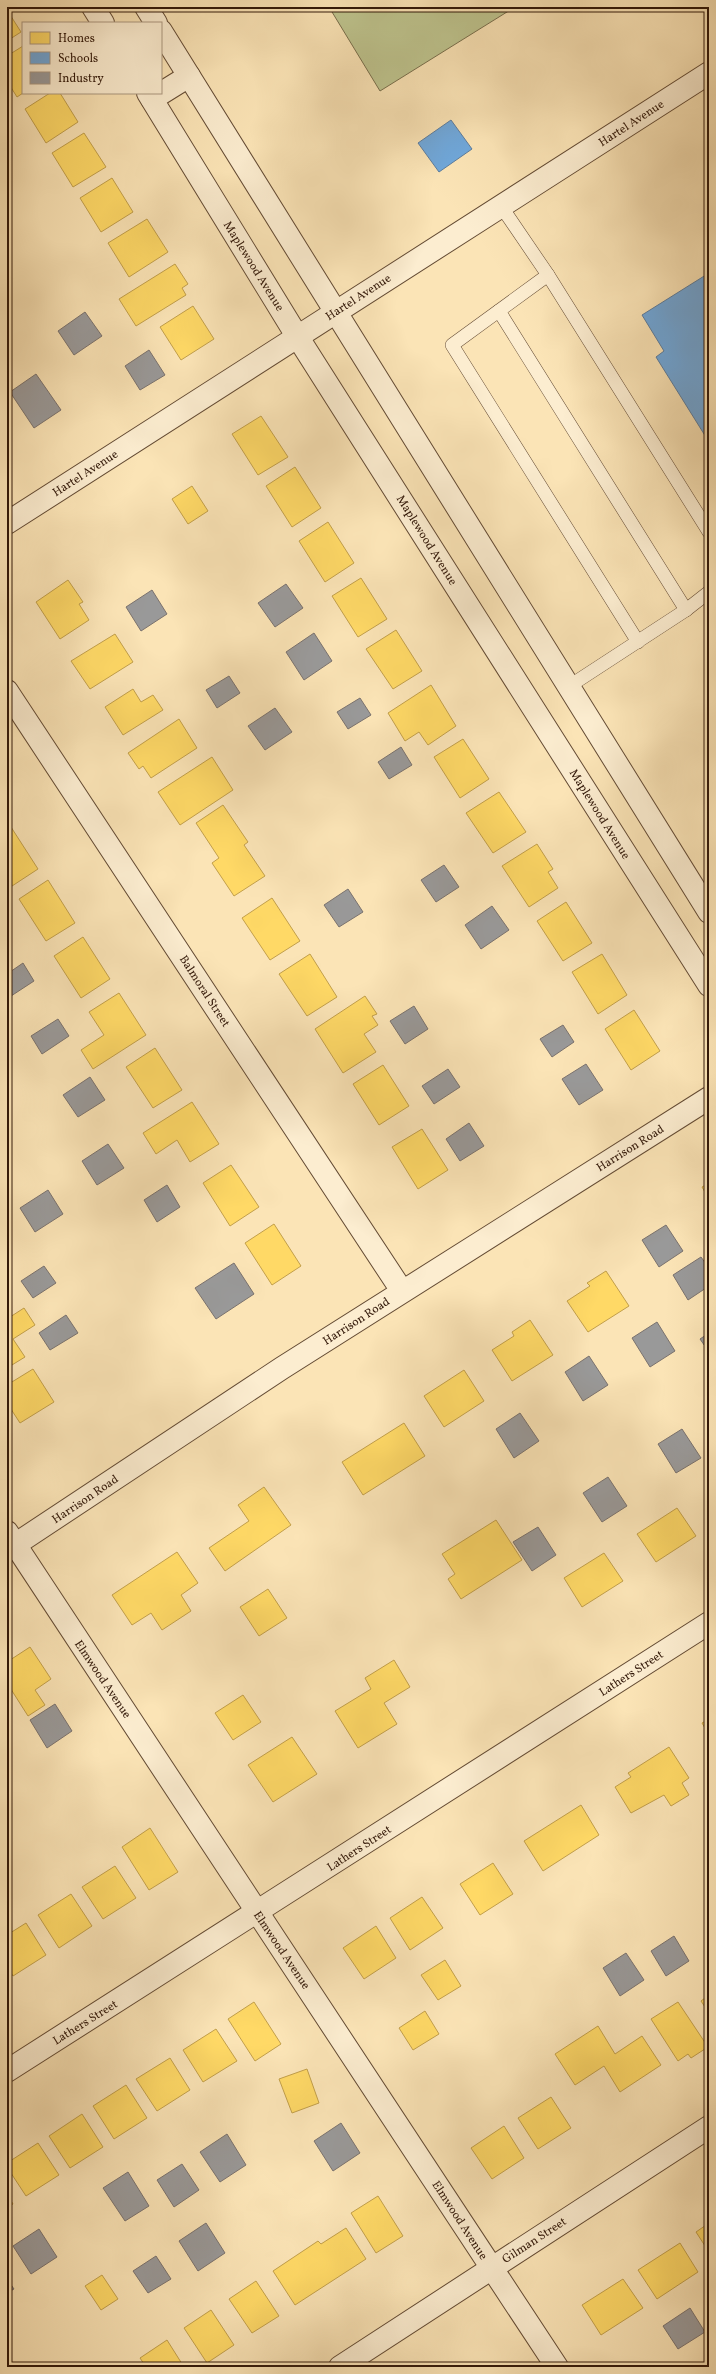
<svg xmlns="http://www.w3.org/2000/svg" width="716" height="2374" font-family="Vollkorn,serif">
<style>
.green{fill:#bec48e;stroke:#786e4c}
.homes{fill:#ffd966;stroke:#c29f4a}
.schools{fill:#6fa8dc;stroke:#5d7d9d}
.industry{fill:#999;stroke:#7a726e}
.lines{fill:none;stroke-linecap:round;stroke-linejoin:round}
.service-casing{stroke:#644b34;stroke-width:14}
.minor-casing{stroke:#644b34;stroke-width:24}
.tertiary-casing{stroke:#644b34;stroke-width:24}
.service{stroke:#fcedd0;stroke-width:13}
.minor{stroke:#fcedd0;stroke-width:22}
.tertiary{stroke:#fcedd0;stroke-width:22}
.labels{text-anchor:middle;stroke-width:4;stroke-linejoin:round;paint-order:stroke}
.street-label{font-size:12px;fill:#321809;stroke:#fcedd0}
</style>
<rect width="100%" height="100%" fill="#fbe4b6"/>
<filter id="stains"><feTurbulence type="fractalNoise" baseFrequency=".005" numOctaves="4"/><feColorMatrix values="0 0 0 0 .2 0 0 0 0 .09 0 0 0 0 .02 0 0 0 .5 -.17"/></filter>
<radialGradient id="worn" r=".72"><stop offset=".6" stop-color="#630" stop-opacity="0"/><stop offset="1" stop-color="#630" stop-opacity=".3"/></radialGradient>
<path class="green" d="M329 7H515L380 91Z"/>
<g class="homes">
<path d="M7 10 21 32 7 41Z"/>
<path d="M23 46V93L17 97 7 81V56Z"/>
<path d="M50 93H60L78 122 46 143 25 109Z"/>
<path d="M84 133 106 167 73 187 52 153Z"/>
<path d="M112 178 133 212 101 232 80 198Z"/>
<path d="M147 219 168 252 129 277 108 243Z"/>
<path d="M175 264 188 284 182 288 186 295 136 326 119 299Z"/>
<path d="M193 306 214 339 181 360 160 327Z"/>
<path d="M261 416 288 457 258 475 232 434Z"/>
<path d="M295 467 321 508 292 527 266 486Z"/>
<path d="M192 486 208 511 188 524 172 499Z"/>
<path d="M328 522 354 563 325 582 299 541Z"/>
<path d="M361 578 387 619 358 637 332 596Z"/>
<path d="M68 580 83 602 79 604 89 620 60 639 36 602Z"/>
<path d="M396 630 422 671 393 689 366 649Z"/>
<path d="M115 634 133 662 90 689 71 661Z"/>
<path d="M431 685 456 726 428 745 419 732 405 741 388 713Z"/>
<path d="M133 689 141 702 153 695 163 710 123 735 105 707Z"/>
<path d="M179 719 197 748 151 778 143 766 139 769 128 753Z"/>
<path d="M463 739 489 779 460 798 434 757Z"/>
<path d="M212 757 233 790 180 825 158 792Z"/>
<path d="M499 792 526 832 493 853 466 813Z"/>
<path d="M223 805 248 842 244 845 265 876 234 896 212 863 219 858 196 823Z"/>
<path d="M11 827 38 869 9 888 7 885V830Z"/>
<path d="M537 844 553 869 548 872 558 888 529 907 502 866Z"/>
<path d="M48 880 75 923 46 941 19 899Z"/>
<path d="M272 898 300 941 270 960 242 918Z"/>
<path d="M566 902 592 943 563 961 537 921Z"/>
<path d="M83 937 110 979 81 998 54 956Z"/>
<path d="M310 954 337 997 307 1016 279 974Z"/>
<path d="M602 954 627 995 598 1014 572 972Z"/>
<path d="M119 993 146 1035 93 1069 81 1050 104 1035 89 1012Z"/>
<path d="M365 996 377 1014 372 1016 378 1025 364 1034 376 1052 343 1073 315 1029Z"/>
<path d="M634 1010 660 1051 631 1070 605 1029Z"/>
<path d="M155 1048 182 1090 153 1108 126 1067Z"/>
<path d="M383 1065 409 1106 379 1125 353 1084Z"/>
<path d="M192 1102 219 1144 190 1162 177 1140 156 1154 143 1133Z"/>
<path d="M422 1129 448 1170 418 1189 392 1147Z"/>
<path d="M231 1165 259 1207 230 1226 203 1183Z"/>
<path d="M709 1183V1199L702 1187Z"/>
<path d="M274 1224 301 1266 272 1285 245 1243Z"/>
<path d="M606 1271 629 1306 588 1332 567 1301 590 1286 587 1283Z"/>
<path d="M24 1308 35 1325 13 1339 25 1357 7 1368V1319Z"/>
<path d="M530 1320 553 1355 512 1381 492 1350 514 1336 512 1332Z"/>
<path d="M33 1369 54 1402 20 1423 7 1403V1385Z"/>
<path d="M464 1370 484 1401 444 1427 424 1396Z"/>
<path d="M404 1423 425 1456 363 1495 342 1462Z"/>
<path d="M264 1487 291 1525 225 1571 209 1548 249 1521 238 1505Z"/>
<path d="M677 1508 696 1536 656 1562 637 1534Z"/>
<path d="M496 1520 522 1560 461 1599 448 1579 455 1574 442 1554Z"/>
<path d="M177 1552 198 1583 181 1595 191 1611 162 1630 151 1613 132 1625 112 1595Z"/>
<path d="M604 1553 623 1581 582 1607 564 1578Z"/>
<path d="M268 1589 287 1618 259 1636 240 1607Z"/>
<path d="M30 1647 51 1679 35 1690 45 1705 28 1716 7 1683V1662Z"/>
<path d="M394 1660 410 1687 384 1703 397 1724 358 1748 335 1711 371 1689 365 1678Z"/>
<path d="M243 1695 261 1722 233 1740 215 1713Z"/>
<path d="M709 1719V1735L702 1723Z"/>
<path d="M292 1737 317 1774 273 1802 248 1765Z"/>
<path d="M669 1747 689 1778 682 1783 689 1795 671 1806 664 1795 631 1813 615 1787 631 1777 628 1773Z"/>
<path d="M581 1805 599 1835 543 1871 524 1841Z"/>
<path d="M150 1828 178 1872 149 1890 122 1847Z"/>
<path d="M493 1863 513 1894 480 1915 460 1884Z"/>
<path d="M115 1866 136 1898 103 1919 82 1887Z"/>
<path d="M71 1894 92 1926 59 1948 38 1915Z"/>
<path d="M422 1897 443 1928 410 1950 390 1918Z"/>
<path d="M26 1923 46 1955 13 1976 7 1966V1935Z"/>
<path d="M376 1926 396 1958 364 1979 343 1948Z"/>
<path d="M445 1960 461 1986 438 2000 421 1975Z"/>
<path d="M709 1995V2013L701 2001Z"/>
<path d="M254 2002 281 2044 255 2061 228 2019Z"/>
<path d="M678 2002 708 2047 691 2058 688 2054 678 2061 651 2019Z"/>
<path d="M425 2011 439 2034 413 2050 399 2028Z"/>
<path d="M598 2026 615 2054 642 2036 661 2065 620 2092 604 2066 575 2085 555 2054Z"/>
<path d="M216 2029 237 2061 203 2082 183 2050Z"/>
<path d="M170 2058 190 2090 157 2111 136 2079Z"/>
<path d="M307 2069 319 2103 292 2113 279 2079Z"/>
<path d="M126 2085 147 2118 114 2139 93 2106Z"/>
<path d="M551 2097 571 2128 538 2149 518 2118Z"/>
<path d="M82 2114 103 2147 70 2168 49 2136Z"/>
<path d="M504 2126 524 2158 492 2179 471 2148Z"/>
<path d="M38 2143 59 2175 26 2196 7 2167V2163Z"/>
<path d="M7 2194 13 2204 7 2208Z"/>
<path d="M378 2196 403 2236 376 2253 351 2213Z"/>
<path d="M709 2223V2252L696 2232Z"/>
<path d="M346 2228 366 2259 295 2305 273 2271 318 2241 321 2244Z"/>
<path d="M680 2243 698 2272 657 2299 638 2270Z"/>
<path d="M102 2275 118 2299 101 2310 85 2286Z"/>
<path d="M623 2279 643 2308 601 2335 582 2305Z"/>
<path d="M256 2281 279 2316 252 2333 229 2299Z"/>
<path d="M211 2310 234 2345 207 2363 184 2328Z"/>
<path d="M167 2340 184 2367H146L140 2358Z"/>
</g>
<g class="schools">
<path d="M451 120 472 149 439 172 418 143Z"/>
<path d="M709 273V442L656 357 664 351 642 315Z"/>
</g>
<g class="industry">
<path d="M85 312 102 336 74 355 58 331Z"/>
<path d="M149 350 165 375 140 390 125 366Z"/>
<path d="M36 374 61 410 34 428 10 392Z"/>
<path d="M286 584 303 608 275 627 258 603Z"/>
<path d="M152 590 167 614 141 631 126 607Z"/>
<path d="M314 633 332 661 304 680 286 652Z"/>
<path d="M229 676 240 693 217 708 206 690Z"/>
<path d="M360 698 371 715 348 729 337 712Z"/>
<path d="M275 708 292 732 265 750 248 726Z"/>
<path d="M401 747 412 765 389 779 378 762Z"/>
<path d="M444 865 459 887 436 902 421 880Z"/>
<path d="M348 889 363 912 339 927 324 905Z"/>
<path d="M492 906 509 930 481 949 465 925Z"/>
<path d="M23 963 34 981 8 998 7 974Z"/>
<path d="M414 1006 428 1029 405 1044 390 1021Z"/>
<path d="M58 1019 69 1036 42 1054 31 1036Z"/>
<path d="M563 1025 574 1042 552 1057 540 1039Z"/>
<path d="M586 1064 603 1090 579 1105 562 1079Z"/>
<path d="M448 1069 460 1087 434 1104 422 1086Z"/>
<path d="M90 1077 105 1100 78 1117 63 1095Z"/>
<path d="M469 1123 484 1146 460 1161 446 1139Z"/>
<path d="M108 1144 124 1168 97 1185 82 1161Z"/>
<path d="M167 1185 180 1207 157 1222 144 1200Z"/>
<path d="M48 1190 63 1214 35 1232 20 1208Z"/>
<path d="M666 1225 683 1251 659 1267 642 1240Z"/>
<path d="M701 1257 709 1268V1286L688 1300 673 1275Z"/>
<path d="M234 1263 254 1294 216 1319 195 1288Z"/>
<path d="M44 1266 56 1283 33 1298 21 1281Z"/>
<path d="M66 1315 78 1333 50 1350 39 1333Z"/>
<path d="M657 1322 675 1351 650 1367 632 1338Z"/>
<path d="M709 1333V1352L700 1339Z"/>
<path d="M589 1356 608 1385 583 1401 565 1372Z"/>
<path d="M520 1413 539 1441 514 1458 496 1429Z"/>
<path d="M682 1429 701 1458 676 1473 658 1444Z"/>
<path d="M608 1477 627 1506 602 1522 583 1493Z"/>
<path d="M538 1527 556 1555 532 1571 513 1542Z"/>
<path d="M55 1704 72 1731 47 1748 30 1720Z"/>
<path d="M674 1936 689 1961 666 1976 651 1951Z"/>
<path d="M626 1953 644 1980 620 1996 603 1968Z"/>
<path d="M341 2123 360 2153 333 2171 314 2141Z"/>
<path d="M227 2134 246 2165 220 2182 200 2152Z"/>
<path d="M182 2164 199 2190 174 2207 157 2180Z"/>
<path d="M128 2172 149 2206 125 2221 103 2188Z"/>
<path d="M206 2223 225 2253 198 2271 179 2241Z"/>
<path d="M39 2229 57 2257 31 2274 13 2246Z"/>
<path d="M156 2256 171 2279 148 2293 133 2271Z"/>
<path d="M7 2279 14 2289 7 2293Z"/>
<path d="M690 2308 705 2332 678 2349 663 2326Z"/>
</g>
<g class="lines">
<defs>
<g id="service">
<path d="M501 206 548 275 709 532"/>
<path d="M548 275 452 345 638 642"/>
<path d="M499 311 686 610"/>
<path d="M568 687 686 610 709 592"/>
</g>
<g id="minor">
<path d="M7 523 709 73"/>
<path d="M7 691 402 1291"/>
<path d="M7 1532 557 2367"/>
<path d="M7 2071 709 1623"/>
<path d="M340 2367 709 2127"/>
</g>
<g id="tertiary">
<path d="M93 7 103 23"/>
<path d="M146 7 156 23"/>
<path d="M161 31 709 912"/>
<path d="M148 93 297 336 709 985"/>
<path d="M152 99 189 76"/>
<path d="M7 1550 282 1368 709 1098"/>
</g>
</defs>
<use href="#service" class="service-casing"/>
<use href="#minor" class="minor-casing"/>
<use href="#tertiary" class="tertiary-casing"/>
<use href="#service" class="service"/>
<use href="#minor" class="minor"/>
<use href="#tertiary" class="tertiary"/>
</g>
<g class="labels">
<g class="street-label">
<text transform="translate(631 123) rotate(-33)" y="4">Hartel Avenue</text>
<text transform="translate(254 266) rotate(58)" y="4">Maplewood Avenue</text>
<text transform="translate(358 297) rotate(-33)" y="4">Hartel Avenue</text>
<text transform="translate(85 473) rotate(-33)" y="4">Hartel Avenue</text>
<text transform="translate(427 540) rotate(58)" y="4">Maplewood Avenue</text>
<text transform="translate(600 814) rotate(58)" y="4">Maplewood Avenue</text>
<text transform="translate(205 991) rotate(57)" y="4">Balmoral Street</text>
<text transform="translate(630 1148) rotate(-32)" y="4">Harrison Road</text>
<text transform="translate(356 1321) rotate(-33)" y="4">Harrison Road</text>
<text transform="translate(85 1499) rotate(-34)" y="4">Harrison Road</text>
<text transform="translate(631 1673) rotate(-33)" y="4">Lathers Street</text>
<text transform="translate(103 1679) rotate(56)" y="4">Elmwood Avenue</text>
<text transform="translate(359 1848) rotate(-33)" y="4">Lathers Street</text>
<text transform="translate(282 1950) rotate(56)" y="4">Elmwood Avenue</text>
<text transform="translate(85 2022) rotate(-32)" y="4">Lathers Street</text>
<text transform="translate(460 2220) rotate(57)" y="4">Elmwood Avenue</text>
<text transform="translate(534 2240) rotate(-33)" y="4">Gilman Street</text>
</g>
</g>
<rect width="716" height="2374" fill="none" stroke="#fbe4b6" stroke-width="24"/>
<rect x="8" y="8" width="700" height="2358" fill="none" stroke="#321809" stroke-width="2"/>
<rect x="12" y="12" width="692" height="2350" fill="none" stroke="#321809"/>
<rect x="22" y="22" width="140" height="72" fill="#fcedd0" stroke="#ab9880"/>
<rect x="30" y="32" width="20" height="12" fill="#ffd966" stroke="#ab9880"/>
<text x="58" y="42" font-size="12" fill="#321809">Homes</text>
<rect x="30" y="52" width="20" height="12" fill="#6fa8dc" stroke="#ab9880"/>
<text x="58" y="62" font-size="12" fill="#321809">Schools</text>
<rect x="30" y="72" width="20" height="12" fill="#999999" stroke="#ab9880"/>
<text x="58" y="82" font-size="12" fill="#321809">Industry</text>
<rect width="100%" height="100%" filter="url(#stains)"/>
<rect width="100%" height="100%" fill="url(#worn)"/>
</svg>
